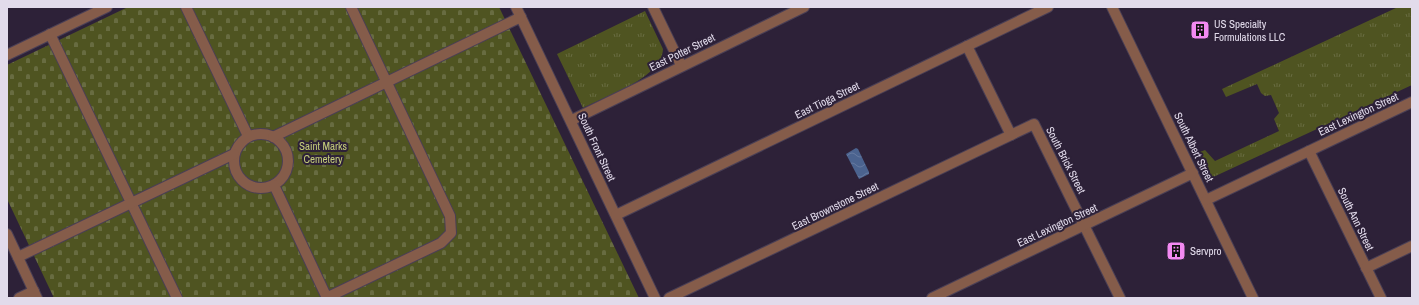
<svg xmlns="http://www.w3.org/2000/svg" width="1419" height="305" font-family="'Archivo Narrow',sans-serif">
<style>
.grass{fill:url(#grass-tufts)}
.cemetery{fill:url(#cemetery-stones)}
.water{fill:url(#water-waves)}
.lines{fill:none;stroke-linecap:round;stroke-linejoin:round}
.minor-casing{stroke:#4a3f55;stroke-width:12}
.minor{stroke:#855c4a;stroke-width:10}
.labels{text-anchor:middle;stroke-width:4;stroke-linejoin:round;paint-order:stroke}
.poi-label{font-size:11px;fill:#e2dbeb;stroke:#2d2138;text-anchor:start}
.street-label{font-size:11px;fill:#e2dbeb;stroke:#2d2138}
.park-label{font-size:11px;fill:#c4cc7a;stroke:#2d2138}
</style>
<defs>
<pattern id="grass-tufts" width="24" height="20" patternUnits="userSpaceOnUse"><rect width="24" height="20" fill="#4f5421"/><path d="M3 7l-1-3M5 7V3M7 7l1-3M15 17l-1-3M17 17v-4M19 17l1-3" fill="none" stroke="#686c41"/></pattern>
<pattern id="cemetery-stones" width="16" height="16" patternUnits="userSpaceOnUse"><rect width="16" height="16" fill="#4f5421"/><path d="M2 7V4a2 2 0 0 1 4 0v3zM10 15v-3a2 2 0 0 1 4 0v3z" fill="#686c41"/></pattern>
<pattern id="water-waves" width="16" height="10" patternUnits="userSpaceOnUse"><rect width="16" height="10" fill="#4b638f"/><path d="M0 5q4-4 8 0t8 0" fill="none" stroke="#65799f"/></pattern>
</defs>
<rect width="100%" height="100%" fill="#2d2138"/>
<g class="grass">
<path d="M1398 7H1412V85L1209 179 1197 153 1205 150 1215 161 1279 131 1274 119 1279 113 1271 95 1265 96 1261 93 1257 84 1226 97 1222 89Z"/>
<path d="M645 11 663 49C662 78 606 96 583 108L557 54Z"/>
</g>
<path class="cemetery" d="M128 7H499L639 298H54L7 199V65Z"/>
<path class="water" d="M856 148 858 149 869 172V174L859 179 846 154Z"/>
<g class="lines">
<defs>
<g id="minor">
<path d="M186 7 248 136"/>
<path d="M516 7 655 298"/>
<path d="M653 7 681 65"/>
<path d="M1112 7 1253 298"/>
<path d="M50 34 177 298"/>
<path d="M967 46 1011 135"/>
<path d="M7 55 107 7"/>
<path d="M572 120 804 7"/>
<circle cx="261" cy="161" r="27"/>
<path d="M273 137 521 17"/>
<path d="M1309 151 1381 298"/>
<path d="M274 185 327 298"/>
<path d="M1206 200 1412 102"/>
<path d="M616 215 1048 7"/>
<path d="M7 234 37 298"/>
<path d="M18 257 234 154"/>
<path d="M1366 268 1412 246"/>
<path d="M19 298 34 291"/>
<path d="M326 298 441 243 451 233 450 216 351 7"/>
<path d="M669 298 1034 124 1120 298"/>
<path d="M932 298 1193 173"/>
</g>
</defs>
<use href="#minor" class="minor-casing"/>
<use href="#minor" class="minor"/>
</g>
<defs>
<symbol id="building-square" viewBox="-11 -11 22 22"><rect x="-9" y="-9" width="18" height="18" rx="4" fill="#f38af2" stroke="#2d2138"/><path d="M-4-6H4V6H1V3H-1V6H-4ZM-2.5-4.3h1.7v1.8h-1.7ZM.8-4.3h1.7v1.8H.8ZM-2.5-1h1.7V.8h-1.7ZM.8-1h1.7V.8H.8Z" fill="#111"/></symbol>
</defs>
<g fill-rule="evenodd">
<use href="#building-square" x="1189" y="19" width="22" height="22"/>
<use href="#building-square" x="1165" y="240" width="22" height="22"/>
</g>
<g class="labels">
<g class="poi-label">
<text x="1214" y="28">US Specialty<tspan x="1214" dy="13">Formulations LLC</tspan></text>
<text x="1190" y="255">Servpro</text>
</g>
<g class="street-label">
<text transform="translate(682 52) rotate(-26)" y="4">East Potter Street</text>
<text transform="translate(827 100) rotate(-26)" y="4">East Tioga Street</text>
<text transform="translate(1358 114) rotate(-25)" y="4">East Lexington Street</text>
<text transform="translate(597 147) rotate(65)" y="4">South Front Street</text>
<text transform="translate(1194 147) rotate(64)" y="4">South Albert Street</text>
<text transform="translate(1066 160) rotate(63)" y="4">South Brick Street</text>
<text transform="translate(835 206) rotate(-26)" y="4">East Brownstone Street</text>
<text transform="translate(1356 219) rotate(64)" y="4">South Ann Street</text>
<text transform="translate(1057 225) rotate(-25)" y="4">East Lexington Street</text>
</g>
<g class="park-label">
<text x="323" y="150">Saint Marks<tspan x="323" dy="13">Cemetery</tspan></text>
</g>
</g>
<rect width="1419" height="305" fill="none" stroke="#e2dbeb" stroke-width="16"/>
</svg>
